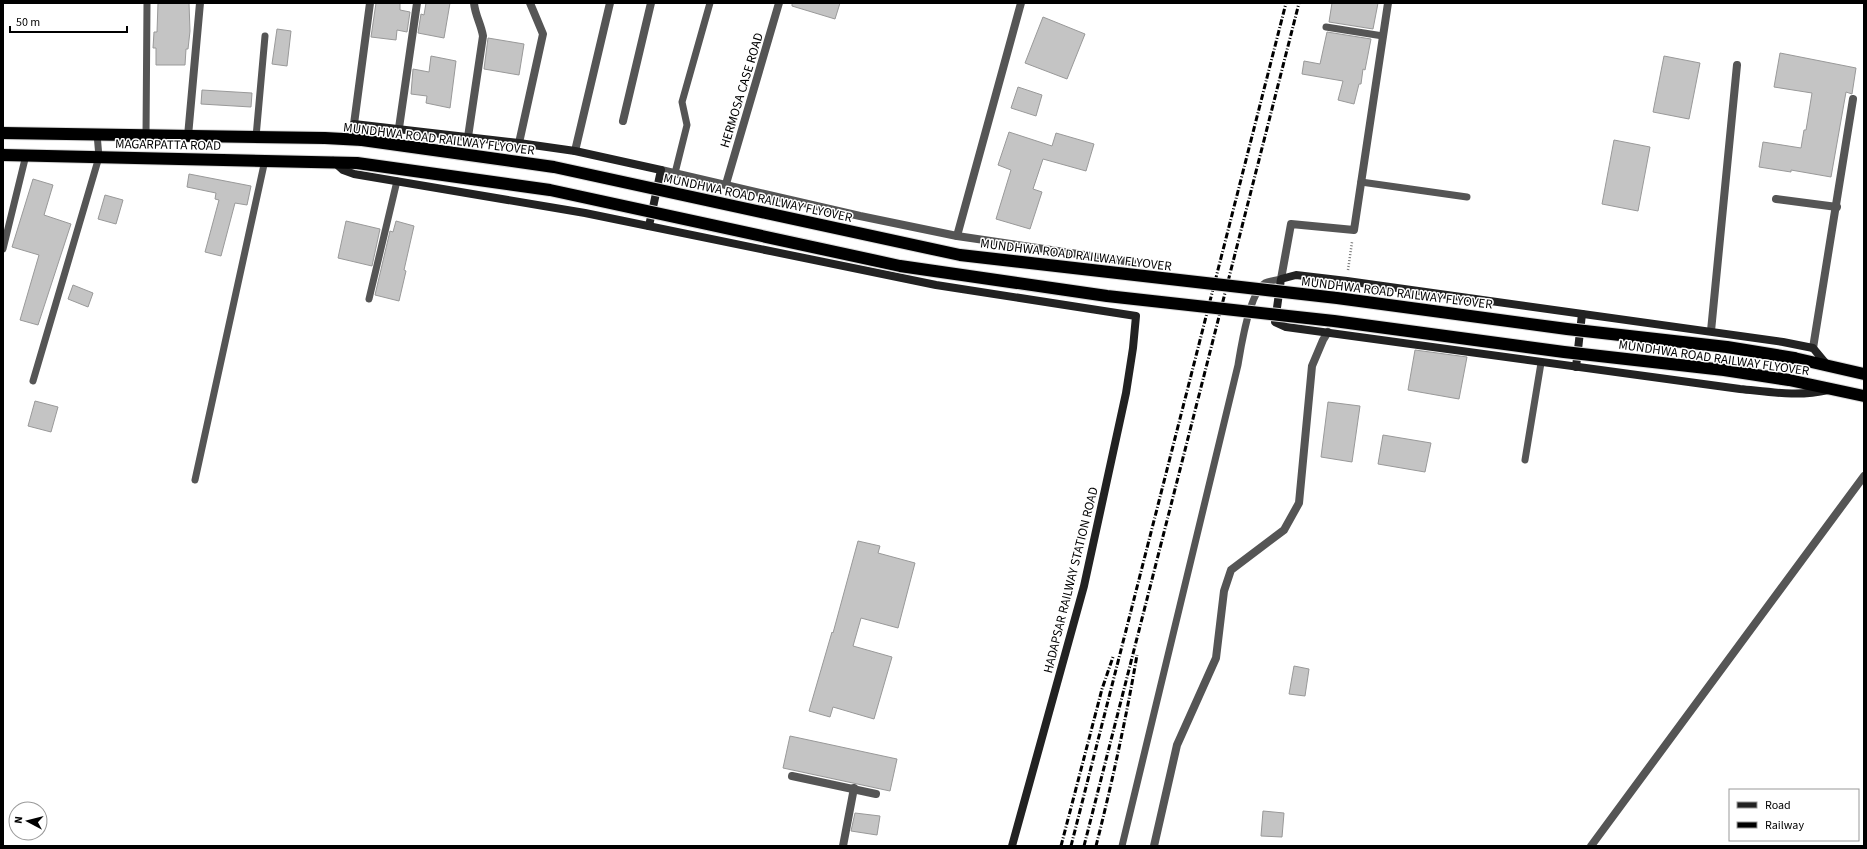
<svg xmlns="http://www.w3.org/2000/svg" width="1867" height="849" font-family="'Source Sans 3',sans-serif">
<style>
.building{fill:#c4c4c4;stroke:#999}
.lines{fill:none;stroke-linecap:round;stroke-linejoin:round}
.highway-casing{stroke:#dbdbdb;stroke-width:14}
.path{stroke:#777;stroke-width:2.5;stroke-dasharray:1 2;stroke-linecap:butt}
.lane{stroke:#555;stroke-width:7}
.street{stroke:#555;stroke-width:8}
.secondary{stroke:#222;stroke-width:8}
.highway{stroke:#000;stroke-width:12}
.rail{stroke:#000;stroke-width:3;stroke-dasharray:6 2 1 2;stroke-linecap:butt}
.highway-bridge-casing{stroke:#dbdbdb;stroke-width:14;stroke-linecap:butt}
.highway-bridge{stroke:#000;stroke-width:12}
.labels{text-anchor:middle;stroke-width:3;stroke-linejoin:round;paint-order:stroke}
.street-label{font-size:13px;fill:#000;stroke:#fff}
</style>
<rect width="100%" height="100%" fill="#fff"/>
<g class="building">
<path d="M158 3H189L190 31 188 49H186L185 65H156V48H153L154 32H157Z"/>
<path d="M376 3H400V10L410 12 407 32 397 30 396 40 371 37Z"/>
<path d="M426 3H450L444 38 418 33 421 14 424 15Z"/>
<path d="M792 3H840L835 19 792 6Z"/>
<path d="M1332 3H1378L1373 29 1329 22Z"/>
<path d="M1043 17 1085 34 1067 79 1025 63Z"/>
<path d="M277 29 291 31 287 66 272 64Z"/>
<path d="M1327 32 1371 39 1365 70 1363 69 1361 84H1359L1354 104 1338 100 1343 81 1302 74 1304 61 1320 64Z"/>
<path d="M488 38 524 44 519 75 484 69Z"/>
<path d="M1780 53 1856 68 1852 94 1846 92 1831 177 1791 170V172L1759 167 1763 142 1801 148 1804 130H1806L1812 93 1774 87Z"/>
<path d="M431 56 456 61 450 108 426 103 427 96 411 94 413 69 429 72Z"/>
<path d="M1664 56 1700 63 1689 119 1653 112Z"/>
<path d="M1018 87 1042 95 1036 116 1011 108Z"/>
<path d="M202 90 252 93 251 107 201 104Z"/>
<path d="M1009 132 1052 146 1056 133 1094 144 1086 171 1043 159 1033 189 1042 192 1030 229 996 219 1011 170 998 165Z"/>
<path d="M1614 140 1650 147 1638 211 1602 204Z"/>
<path d="M189 174 251 186 247 205 235 203 221 256 205 252 219 200 215 199 216 193 187 187Z"/>
<path d="M33 179 53 185 44 215 71 224 38 325 20 320 39 255 12 247Z"/>
<path d="M105 195 123 200 116 224 98 219Z"/>
<path d="M346 221 380 229 372 266 338 258Z"/>
<path d="M396 221 414 226 404 270 406 271 399 301 375 295 390 231 393 232Z"/>
<path d="M73 285 93 293 88 307 68 299Z"/>
<path d="M1415 350 1467 357 1459 399 1408 390Z"/>
<path d="M35 401 58 407 51 432 28 426Z"/>
<path d="M1328 402 1360 406 1352 462 1321 457Z"/>
<path d="M1383 435 1431 443 1425 472 1378 464Z"/>
<path d="M858 541 880 546 878 553 915 563 898 628 861 618 853 646 892 657 874 719 833 707 830 717 809 711 832 632 833 633Z"/>
<path d="M1294 666 1309 669 1305 696 1289 694Z"/>
<path d="M790 736 897 759 890 791 783 768Z"/>
<path d="M1263 811 1284 813 1282 837 1261 836Z"/>
<path d="M855 813 880 816 877 835 851 831Z"/>
</g>
<g class="lines">
<defs>
<g id="highway">
<path d="M3 133 325 138 362 140"/>
<path d="M3 155 357 163"/>
<path d="M1794 358 1864 374"/>
<path d="M1789 380 1864 396"/>
</g>
</defs>
<use href="#highway" class="highway-casing"/>
<path class="path" d="M1348 270 1352 242"/>
<g class="lane">
<path d="M1326 27 1383 36"/>
<path d="M146 135 147 3"/>
<path d="M256 137 265 36"/>
<path d="M675 173 687 125 682 102 710 3"/>
<path d="M1361 182 1467 197"/>
<path d="M3 249 26 155"/>
<path d="M369 299 397 181"/>
<path d="M33 381 99 157 97 134"/>
<path d="M1525 460 1541 363"/>
<path d="M195 480 265 160"/>
<path d="M1122 846 1238 365C1241 347 1249 293 1265 283 1269 281 1276 280 1281 279"/>
</g>
<g class="street">
<path d="M623 121 651 3"/>
<path d="M354 124 370 3"/>
<path d="M399 128 417 3"/>
<path d="M188 136 200 3"/>
<path d="M468 137 483 36C481 24 475 15 474 3"/>
<path d="M519 143 543 34 530 3"/>
<path d="M575 151 610 3"/>
<path d="M661 170 860 216 957 236 1132 262"/>
<path d="M726 184 779 3"/>
<path d="M1776 199 1837 207"/>
<path d="M957 236 1021 3"/>
<path d="M1281 279 1291 224 1354 230 1388 3"/>
<path d="M1711 331 1737 65"/>
<path d="M1813 348 1853 99"/>
<path d="M792 776 876 794"/>
<path d="M843 846 854 788"/>
<path d="M1154 846 1177 745 1216 658 1224 591 1231 570 1284 530 1299 503 1312 366 1323 340 1328 332"/>
<path d="M1591 846 1864 476"/>
</g>
<g class="secondary">
<path d="M353 140 354 124 519 143 575 151 661 170 649 226"/>
<path d="M333 161 343 170 354 174 585 213 936 285 1136 316 1133 348 1126 393 1084 586 1012 846"/>
<path d="M1828 366 1813 348 1783 342 1347 281 1296 275 1281 279 1275 322 1286 327 1740 389C1771 392 1798 397 1828 390"/>
<path d="M1576 367 1582 314"/>
</g>
<use href="#highway" class="highway"/>
<g class="rail">
<path d="M1061 846 1102 689 1113 657"/>
<path d="M1071 846 1286 3"/>
<path d="M1084 846 1299 3"/>
<path d="M1096 846C1112 783 1126 719 1137 655"/>
</g>
<defs>
<g id="highway-bridge">
<path d="M362 140 554 167 960 255 1337 298 1567 329 1727 347 1794 358"/>
<path d="M357 163 550 190 900 266 1107 296 1334 321 1564 352 1724 370 1789 380"/>
</g>
</defs>
<use href="#highway-bridge" class="highway-bridge-casing"/>
<use href="#highway-bridge" class="highway-bridge"/>
</g>
<g class="labels">
<g class="street-label">
<text transform="translate(741 90) rotate(-73)" y="5">HERMOSA CASE ROAD</text>
<text transform="translate(439 138) rotate(7)" y="5">MUNDHWA ROAD RAILWAY FLYOVER</text>
<text transform="translate(168 144) rotate(1)" y="5">MAGARPATTA ROAD</text>
<text transform="translate(758 197) rotate(12)" y="5">MUNDHWA ROAD RAILWAY FLYOVER</text>
<text transform="translate(1076 254) rotate(7)" y="5">MUNDHWA ROAD RAILWAY FLYOVER</text>
<text transform="translate(1397 292) rotate(7)" y="5">MUNDHWA ROAD RAILWAY FLYOVER</text>
<text transform="translate(1714 357) rotate(8)" y="5">MUNDHWA ROAD RAILWAY FLYOVER</text>
<text transform="translate(1070 580) rotate(-76)" y="5">HADAPSAR RAILWAY STATION ROAD</text>
</g>
</g>
<rect width="1867" height="849" fill="none" stroke="#000000" stroke-width="8"/>
<rect x="1729" y="789" width="130" height="52" fill="#ffffff" stroke="#999999"/>
<rect x="1737" y="802" width="20" height="6" fill="#222222" stroke="#999999"/>
<text x="1765" y="809" font-size="12" fill="#000000">Road</text>
<rect x="1737" y="822" width="20" height="6" fill="#000000" stroke="#999999"/>
<text x="1765" y="829" font-size="12" fill="#000000">Railway</text>
<g transform="translate(28 821) rotate(277)"><circle r="19" fill="#ffffff" stroke="#999999"/>
<path d="M0-3L7 15L0 10L-7 15Z" fill="#000000"/>
<text y="-6" font-size="11" font-weight="bold" text-anchor="middle" fill="#000000">N</text>
</g>
<path d="M10 26v6h117v-6" fill="none" stroke="#000000" stroke-width="2"/>
<text x="16" y="26" font-size="12" fill="#000000" stroke="#ffffff" stroke-width="3" paint-order="stroke">50 m</text>
</svg>
